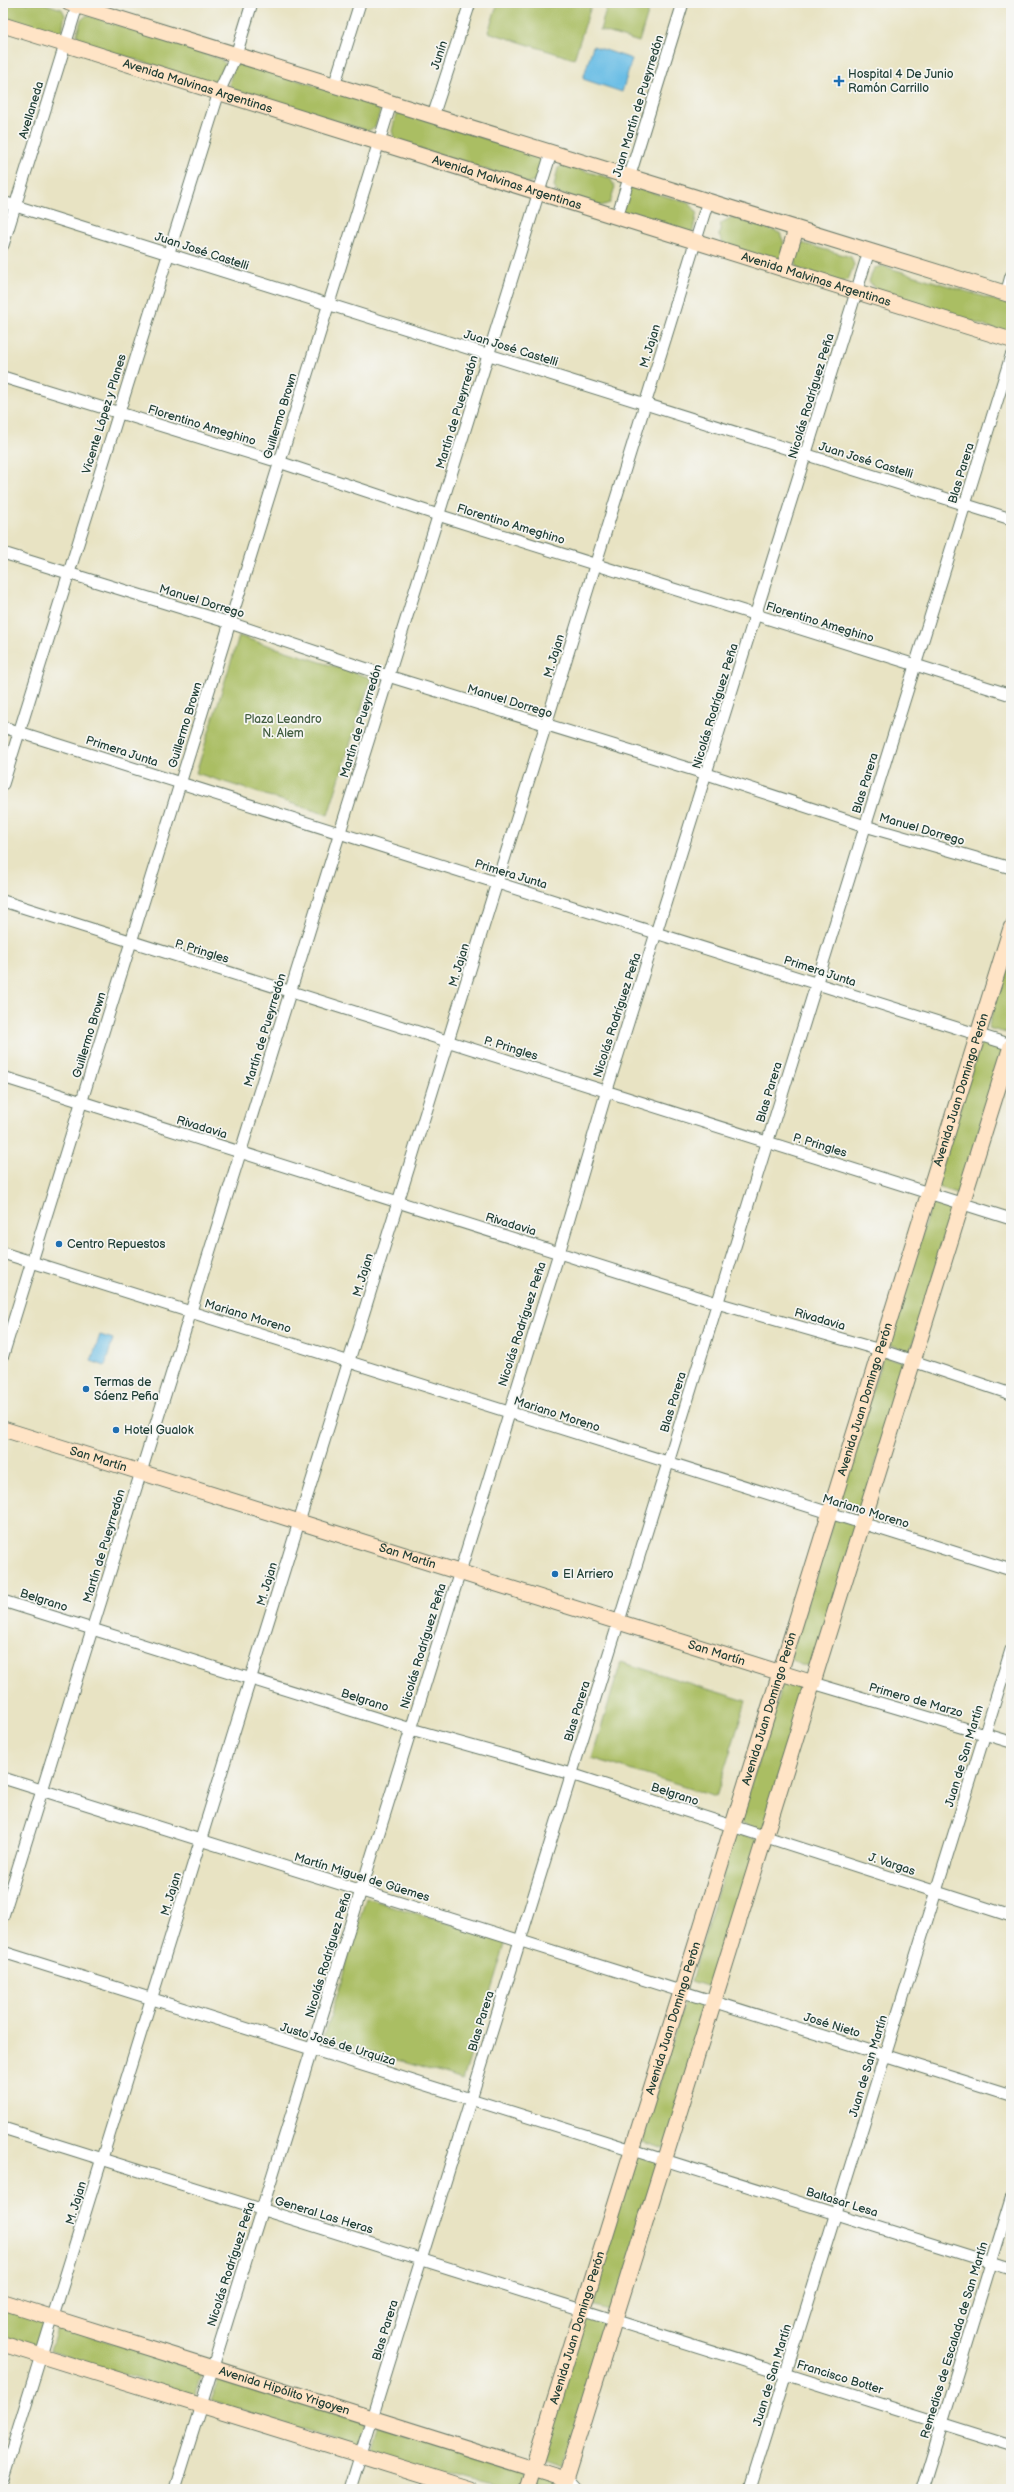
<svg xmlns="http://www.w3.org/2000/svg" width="1014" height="2492" font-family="'Balsamiq Sans',sans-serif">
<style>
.green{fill:#aabe63;stroke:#647e4c}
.water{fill:#69bde5;stroke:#447d8c}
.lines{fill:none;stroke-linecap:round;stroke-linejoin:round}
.minor-casing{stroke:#657766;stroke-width:13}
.tertiary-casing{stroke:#657766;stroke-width:16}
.secondary-casing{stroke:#657766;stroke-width:17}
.minor{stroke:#fff;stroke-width:11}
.tertiary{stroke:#fff;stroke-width:14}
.secondary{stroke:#ffe4c6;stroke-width:15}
.poi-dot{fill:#1f6fb2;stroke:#f6f6f2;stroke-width:1.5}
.labels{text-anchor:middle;stroke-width:3.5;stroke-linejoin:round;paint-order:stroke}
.street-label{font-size:12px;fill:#1f3d34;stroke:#f6f6f2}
.poi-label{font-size:12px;fill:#1f3d34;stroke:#f6f6f2;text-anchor:start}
.park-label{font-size:12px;fill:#425d40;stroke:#f6f6f2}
</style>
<rect width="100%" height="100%" fill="#f6f6f2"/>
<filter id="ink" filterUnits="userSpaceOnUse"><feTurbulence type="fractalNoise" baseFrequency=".025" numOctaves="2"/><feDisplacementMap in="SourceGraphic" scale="8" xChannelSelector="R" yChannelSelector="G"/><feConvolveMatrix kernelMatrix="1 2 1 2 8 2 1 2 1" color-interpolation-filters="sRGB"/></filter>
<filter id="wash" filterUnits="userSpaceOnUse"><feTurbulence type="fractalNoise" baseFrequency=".012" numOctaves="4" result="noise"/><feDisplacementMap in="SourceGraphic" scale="16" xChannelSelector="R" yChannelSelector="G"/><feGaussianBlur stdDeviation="0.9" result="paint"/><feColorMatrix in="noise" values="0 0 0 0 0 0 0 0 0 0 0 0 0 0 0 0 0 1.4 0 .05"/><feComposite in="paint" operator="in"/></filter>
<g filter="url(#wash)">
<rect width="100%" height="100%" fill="#e8e3c3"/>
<g class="green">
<path d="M3 3H43L62 9 65 15 62 31 55 34 3 18Z"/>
<path d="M498 3H592L574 59 488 32Z"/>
<path d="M608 3H651L639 42 600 30Z"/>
<path d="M87 15 221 59 227 66 221 80 213 84 80 42 77 34 81 20Z"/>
<path d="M241 62 375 105 380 112 375 127 368 131 235 90 229 84 234 65Z"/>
<path d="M405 113 536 155 542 163 536 180 528 183 395 141 392 131 396 114Z"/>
<path d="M563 165 610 178 615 187 610 203 601 206 557 193 554 186 558 168Z"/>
<path d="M633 187 689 203 697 212 692 235 621 214 628 190Z"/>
<path d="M732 217 780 233 784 243 781 257 771 260 725 246 719 236 721 223Z"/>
<path d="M802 243 851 257 854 265 848 280 840 282 798 269C794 259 794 250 802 243Z"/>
<path d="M883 266 1011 305V329L1004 332 877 292 869 281 874 268Z"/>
<path d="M239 636 371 678 328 815 196 773Z"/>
<path d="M1011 951V1030L1010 1034 988 1028Z"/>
<path d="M982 1039 1005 1046 959 1194 935 1186Z"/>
<path d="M933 1198 956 1206 910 1352 887 1344Z"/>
<path d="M883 1356 907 1363 861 1512 837 1504Z"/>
<path d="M834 1518 857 1525 813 1663C803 1668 798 1665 790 1657Z"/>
<path d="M621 1662 746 1701 716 1797 592 1758Z"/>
<path d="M789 1680 805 1685 763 1831 739 1822 783 1683Z"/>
<path d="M735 1833 761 1841 716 1989 691 1981Z"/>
<path d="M366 1898 506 1941 463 2080 324 2038Z"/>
<path d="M686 1996 710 2003 666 2149 642 2142Z"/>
<path d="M635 2154 661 2162 615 2312 589 2304Z"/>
<path d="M3 2308 49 2321 41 2348 3 2337Z"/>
<path d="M586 2316 609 2324 563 2469 540 2461Z"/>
<path d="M58 2326 203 2371 195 2397 50 2351Z"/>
<path d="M220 2377 366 2422 359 2448 211 2401Z"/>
<path d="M377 2426 519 2469 525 2480 522 2489H498L370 2451Z"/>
<path d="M542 2477 555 2481 558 2489H532L536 2480Z"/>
</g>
<g class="water">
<path d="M593 46 632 59 622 92 583 79Z"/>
<path d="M100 1335 113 1339 105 1366 91 1361Z"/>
</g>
</g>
<g filter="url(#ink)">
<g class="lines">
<defs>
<g id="minor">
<path d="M334 86 360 3"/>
<path d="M433 116 470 3"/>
<path d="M3 202 1011 519"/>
<path d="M617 217 683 3"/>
<path d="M3 245 78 3"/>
<path d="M1006 294 1011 276"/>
<path d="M3 377 279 462 438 515 1011 695"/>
<path d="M3 553 230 623 388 676 707 774 865 826 1011 868"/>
<path d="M3 727 1011 1045"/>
<path d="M3 784 219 92 236 55 252 3"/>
<path d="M3 901 1011 1219"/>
<path d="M3 1077 717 1303 880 1350 1011 1394"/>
<path d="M3 1253 1011 1570"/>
<path d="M3 1355 391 103"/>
<path d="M3 1601 411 1729 571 1774 1011 1916"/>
<path d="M813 1683 1011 1742"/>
<path d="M3 1778 1011 2095"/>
<path d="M3 1916 551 153"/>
<path d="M3 1952 1011 2269"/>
<path d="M3 2128 1011 2445"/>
<path d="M3 2478 708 201"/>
<path d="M175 2489 559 1253 607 1090 869 251"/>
<path d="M350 2489 1011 356"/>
<path d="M750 2489 1011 1650"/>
<path d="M922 2489 1011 2198"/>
</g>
<path id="tertiary" d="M565 2479 574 2489"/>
<g id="secondary">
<path d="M69 3 1011 295"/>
<path id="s1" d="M3 25 1011 340"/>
<path d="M784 269 796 229"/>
<path id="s2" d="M3 1429 813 1683"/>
<path id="s3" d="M3 2302 565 2479"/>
<path d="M3 2344 470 2489"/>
<path id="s4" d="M527 2489 1011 928"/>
<path d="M562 2489 1011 1046"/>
</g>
</defs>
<use href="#minor" class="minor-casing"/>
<use href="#tertiary" class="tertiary-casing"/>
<use href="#secondary" class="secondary-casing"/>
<use href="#minor" class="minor"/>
<use href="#tertiary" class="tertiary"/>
<use href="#secondary" class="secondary"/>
</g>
</g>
<g class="poi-dot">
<path d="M837 75h4v4h4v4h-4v4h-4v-4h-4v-4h4z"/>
<circle cx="59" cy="1244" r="4"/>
<circle cx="86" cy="1389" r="4"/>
<circle cx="116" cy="1430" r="4"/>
<circle cx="555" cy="1574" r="4"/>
</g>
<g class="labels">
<g class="street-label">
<text transform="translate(439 55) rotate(-72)" y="4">Junín</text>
<text dy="4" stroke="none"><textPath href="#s1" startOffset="204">Avenida Malvinas Argentinas</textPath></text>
<text transform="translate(638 106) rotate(-73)" y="4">Juan Martín de Pueyrredón</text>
<text transform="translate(31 110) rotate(-73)" y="4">Avellaneda</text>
<text dy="4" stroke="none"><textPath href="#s1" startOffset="528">Avenida Malvinas Argentinas</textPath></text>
<text transform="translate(202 251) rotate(18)" y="4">Juan José Castelli</text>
<text dy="4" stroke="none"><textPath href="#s1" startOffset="852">Avenida Malvinas Argentinas</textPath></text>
<text transform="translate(650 346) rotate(-73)" y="4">M. Jajan</text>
<text transform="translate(511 348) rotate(17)" y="4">Juan José Castelli</text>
<text transform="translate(811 396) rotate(-73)" y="4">Nicolás Rodríguez Peña</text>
<text transform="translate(457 412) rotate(-73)" y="4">Martín de Pueyrredón</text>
<text transform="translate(104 414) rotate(-73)" y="4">Vicente López y Planes</text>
<text transform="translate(280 416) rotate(-73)" y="4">Guillermo Brown</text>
<text transform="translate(202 425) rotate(17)" y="4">Florentino Ameghino</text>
<text transform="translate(866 460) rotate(17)" y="4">Juan José Castelli</text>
<text transform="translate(961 473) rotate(-73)" y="4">Blas Parera</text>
<text transform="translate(511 524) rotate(17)" y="4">Florentino Ameghino</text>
<text transform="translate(202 601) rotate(17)" y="4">Manuel Dorrego</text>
<text transform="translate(820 622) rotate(17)" y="4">Florentino Ameghino</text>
<text transform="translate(554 656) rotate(-73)" y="4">M. Jajan</text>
<text transform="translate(510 701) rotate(17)" y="4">Manuel Dorrego</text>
<text transform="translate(715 706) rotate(-73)" y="4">Nicolás Rodríguez Peña</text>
<text transform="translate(361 721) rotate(-73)" y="4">Martín de Pueyrredón</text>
<text transform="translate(185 725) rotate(-73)" y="4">Guillermo Brown</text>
<text transform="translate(122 751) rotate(18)" y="4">Primera Junta</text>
<text transform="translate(865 783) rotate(-73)" y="4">Blas Parera</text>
<text transform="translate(922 829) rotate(16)" y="4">Manuel Dorrego</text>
<text transform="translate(511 874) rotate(17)" y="4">Primera Junta</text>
<text transform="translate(202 951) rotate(17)" y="4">P. Pringles</text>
<text transform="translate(459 965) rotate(-73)" y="4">M. Jajan</text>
<text transform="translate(820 971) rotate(18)" y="4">Primera Junta</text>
<text transform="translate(617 1015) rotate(-72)" y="4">Nicolás Rodríguez Peña</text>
<text transform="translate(265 1030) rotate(-73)" y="4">Martín de Pueyrredón</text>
<text transform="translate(89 1035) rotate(-73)" y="4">Guillermo Brown</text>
<text transform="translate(511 1048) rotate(17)" y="4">P. Pringles</text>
<text dy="4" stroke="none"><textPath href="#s4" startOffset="1465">Avenida Juan Domingo Perón</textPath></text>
<text transform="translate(769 1092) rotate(-73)" y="4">Blas Parera</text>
<text transform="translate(202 1127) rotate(17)" y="4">Rivadavia</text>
<text transform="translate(820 1145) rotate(17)" y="4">P. Pringles</text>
<text transform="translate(511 1224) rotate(17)" y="4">Rivadavia</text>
<text transform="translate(363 1275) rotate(-73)" y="4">M. Jajan</text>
<text transform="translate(248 1316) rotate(17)" y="4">Mariano Moreno</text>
<text transform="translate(820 1319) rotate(16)" y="4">Rivadavia</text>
<text transform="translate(522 1324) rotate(-72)" y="4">Nicolás Rodríguez Peña</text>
<text dy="4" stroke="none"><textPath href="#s4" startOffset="1141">Avenida Juan Domingo Perón</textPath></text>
<text transform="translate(673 1402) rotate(-73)" y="4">Blas Parera</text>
<text transform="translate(557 1414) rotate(18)" y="4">Mariano Moreno</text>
<text dy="4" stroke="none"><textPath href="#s2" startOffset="100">San Martín</textPath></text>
<text transform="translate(866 1511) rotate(17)" y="4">Mariano Moreno</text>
<text transform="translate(104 1546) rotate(-73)" y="4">Martín de Pueyrredón</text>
<text dy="4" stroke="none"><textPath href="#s2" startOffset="424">San Martín</textPath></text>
<text transform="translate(267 1584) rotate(-73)" y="4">M. Jajan</text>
<text transform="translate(44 1600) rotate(18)" y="4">Belgrano</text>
<text transform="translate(423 1646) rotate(-73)" y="4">Nicolás Rodríguez Peña</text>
<text dy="4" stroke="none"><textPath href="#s2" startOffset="748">San Martín</textPath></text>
<text transform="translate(365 1700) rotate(18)" y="4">Belgrano</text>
<text transform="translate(916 1700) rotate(16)" y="4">Primero de Marzo</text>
<text dy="4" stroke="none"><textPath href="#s4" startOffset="817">Avenida Juan Domingo Perón</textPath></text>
<text transform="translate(577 1711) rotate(-73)" y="4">Blas Parera</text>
<text transform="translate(964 1756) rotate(-73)" y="4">Juan de San Martín</text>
<text transform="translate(675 1794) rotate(18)" y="4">Belgrano</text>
<text transform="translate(892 1864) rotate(18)" y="4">J. Vargas</text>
<text transform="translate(362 1877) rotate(17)" y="4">Martín Miguel de Güemes</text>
<text transform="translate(171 1894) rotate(-73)" y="4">M. Jajan</text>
<text transform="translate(328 1955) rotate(-73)" y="4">Nicolás Rodríguez Peña</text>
<text dy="4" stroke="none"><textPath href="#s4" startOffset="493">Avenida Juan Domingo Perón</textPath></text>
<text transform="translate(481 2021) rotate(-73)" y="4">Blas Parera</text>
<text transform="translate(832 2025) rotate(17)" y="4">José Nieto</text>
<text transform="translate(338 2044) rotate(17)" y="4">Justo José de Urquiza</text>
<text transform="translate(868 2066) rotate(-73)" y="4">Juan de San Martín</text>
<text transform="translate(842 2202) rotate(17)" y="4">Baltasar Lesa</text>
<text transform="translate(76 2203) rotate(-73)" y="4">M. Jajan</text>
<text transform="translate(324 2215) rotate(17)" y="4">General Las Heras</text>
<text transform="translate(231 2264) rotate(-72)" y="4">Nicolás Rodríguez Peña</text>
<text dy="4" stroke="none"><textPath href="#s4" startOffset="169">Avenida Juan Domingo Perón</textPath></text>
<text transform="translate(385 2330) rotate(-73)" y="4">Blas Parera</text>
<text transform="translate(954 2340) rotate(-73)" y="4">Remedios de Escalada de San Martín</text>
<text transform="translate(772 2375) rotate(-73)" y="4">Juan de San Martín</text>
<text transform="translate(840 2377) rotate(17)" y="4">Francisco Botter</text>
<text dy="4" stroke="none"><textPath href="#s3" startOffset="295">Avenida Hipólito Yrigoyen</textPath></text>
</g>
<g class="poi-label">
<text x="848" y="78">Hospital 4 De Junio<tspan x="848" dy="14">Ramón Carrillo</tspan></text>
<text x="67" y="1248">Centro Repuestos</text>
<text x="94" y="1386">Termas de<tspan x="94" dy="14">Sáenz Peña</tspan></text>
<text x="124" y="1434">Hotel Gualok</text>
<text x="563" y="1578">El Arriero</text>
</g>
<g class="park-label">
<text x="283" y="723">Plaza Leandro<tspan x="283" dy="14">N. Alem</tspan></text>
</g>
</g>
<rect width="1014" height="2492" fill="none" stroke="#f6f6f2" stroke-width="16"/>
</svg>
